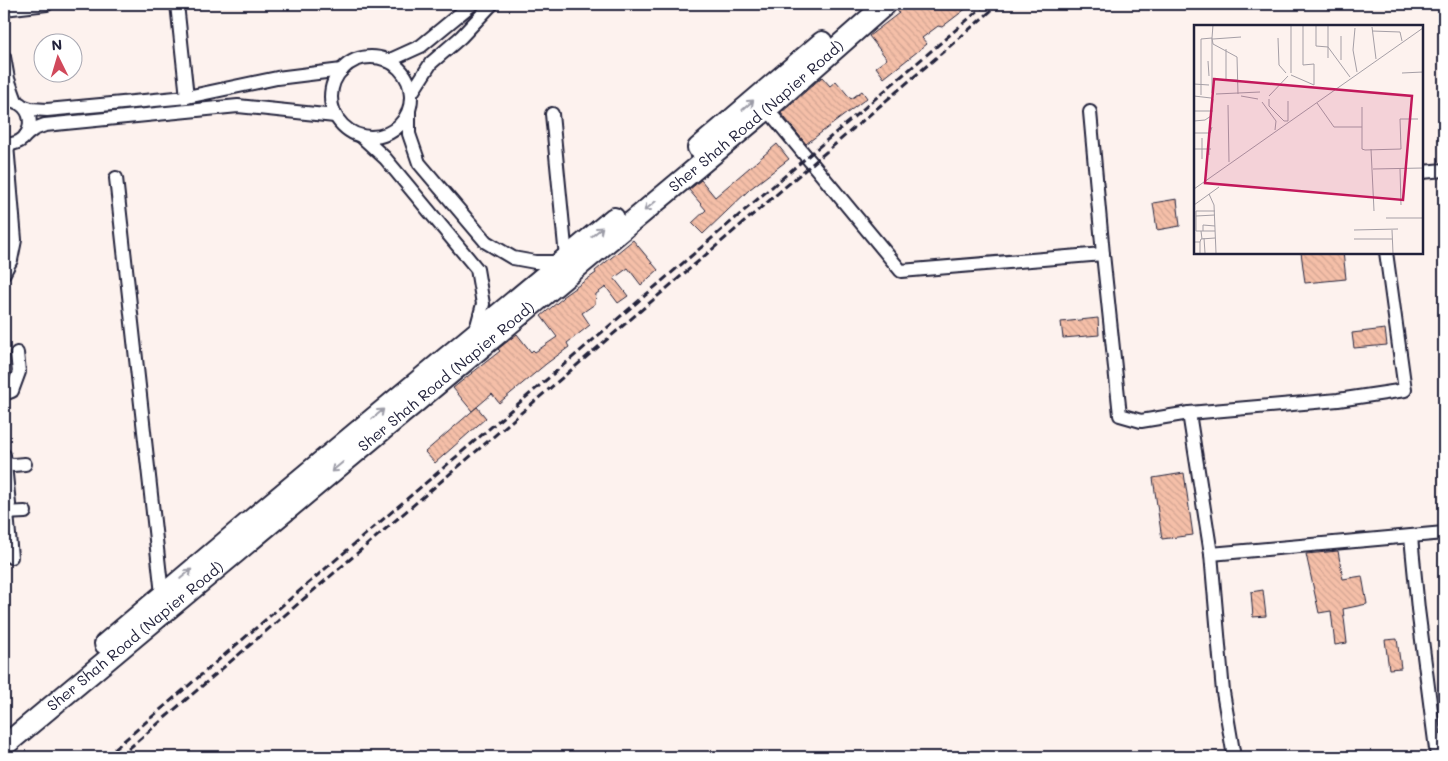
<svg xmlns="http://www.w3.org/2000/svg" width="1448" height="761" font-family="Mali,sans-serif">
<style>
.building{fill:url(#building-back-hatch);stroke:#22223b}
.lines{fill:none;stroke-linecap:round;stroke-linejoin:round}
.minor-casing{stroke:#22223b;stroke-width:16}
.primary-casing{stroke:#22223b;stroke-width:24}
.minor{stroke:#fff;stroke-width:12}
.primary{stroke:#fff;stroke-width:20}
.rail{stroke:#22223b;stroke-width:3;stroke-dasharray:8 4;stroke-linecap:butt}
.oneway{stroke:#9c9ca7}
.labels{text-anchor:middle;stroke-width:4;stroke-linejoin:round;paint-order:stroke}
.street-label{font-size:15px;fill:#22223b;stroke:#fff}
.inset-road{fill:none;stroke:#a59fa6;stroke-width:1}
.view{fill:#c2185b;fill-opacity:0.15;stroke:#c2185b;stroke-width:2.5}
.inset-edge{fill:none;stroke:#22223b;stroke-width:2.5}
</style>
<defs>
<pattern id="building-back-hatch" width="6" height="6" patternUnits="userSpaceOnUse" patternTransform="scale(1.25)"><rect width="6" height="6" fill="#f5bfa8"/><path d="M-1 5l2 2M0 0l6 6M5-1l2 2" fill="none" stroke="#d2a492"/></pattern>
</defs>
<rect width="100%" height="100%" fill="#fdf2ee"/>
<filter id="ink" filterUnits="userSpaceOnUse"><feTurbulence type="fractalNoise" baseFrequency=".02" numOctaves="2"/><feDisplacementMap in="SourceGraphic" scale="10" xChannelSelector="R" yChannelSelector="G"/><feConvolveMatrix kernelMatrix="1 2 1 2 8 2 1 2 1" color-interpolation-filters="sRGB"/></filter>
<g filter="url(#ink)">
<g class="building">
<path d="M898 4H972L942 27 938 26 922 38 927 44 884 78 876 67 887 59 869 36 899 13 896 9Z"/>
<path d="M822 77 830 86 836 81 851 99 862 91 867 98 806 144 781 113Z"/>
<path d="M777 144 789 159 750 189 703 234 692 223 706 210 689 190 701 180 715 197Z"/>
<path d="M1177 199 1180 226 1157 230 1153 203Z"/>
<path d="M633 240 658 270 641 285 628 268 614 278 628 296 618 303 606 287 596 294 595 304 582 313 590 325 567 343 569 347 546 364 499 403 492 394 472 411 453 388 500 351 498 349 517 334 531 352 533 350 535 352 557 337 541 316 563 298 562 297 596 273 595 271Z"/>
<path d="M1301 252H1343L1346 279 1305 283Z"/>
<path d="M1098 318 1099 335 1063 338 1061 322Z"/>
<path d="M1385 329 1387 345 1354 348 1352 333Z"/>
<path d="M477 407 486 418 435 463 425 452Z"/>
<path d="M1184 473 1193 535 1162 539 1153 478Z"/>
<path d="M1338 551 1343 579 1362 576 1367 604 1343 609 1347 643 1335 645 1331 611 1319 613 1306 554Z"/>
<path d="M1263 590 1266 616 1253 617 1251 592Z"/>
<path d="M1397 639 1401 668 1389 669 1385 640Z"/>
</g>
<g class="lines">
<defs>
<g id="minor">
<path d="M177 4 187 97"/>
<path d="M4 9 47 4"/>
<circle cx="371" cy="97" r="40"/>
<path d="M4 57 8 79 16 101"/>
<path d="M388 61 421 46 472 4"/>
<path d="M411 94 431 63 461 37 492 4"/>
<path d="M4 100C40 99 37 148 4 144"/>
<path d="M25 107 31 109 47 110 187 97 277 78 342 70"/>
<path d="M767 109 901 271 1103 254"/>
<path d="M409 111V134L419 163 486 242 513 258 535 262H553L566 257 552 114"/>
<path d="M1090 112 1103 254 1120 415 1141 421 1189 413 1338 400 1405 390 1386 252"/>
<path d="M26 135 34 129 45 125 238 106 335 116"/>
<path d="M361 136 385 158 477 269 483 304 475 333"/>
<path d="M1422 172 1444 170"/>
<path d="M116 178 162 594"/>
<path d="M4 273 11 260 15 240 7 145"/>
<path d="M4 394 12 391 19 372 17 353"/>
<path d="M1189 413 1211 554 1223 692 1234 757"/>
<path d="M4 455 9 504 7 513 11 557"/>
<path d="M4 463 13 465 25 464"/>
<path d="M4 513 25 512"/>
<path d="M1411 537 1418 609 1437 757"/>
<path d="M1211 554 1444 533"/>
</g>
<g id="primary">
<path d="M698 148 822 42"/>
<path d="M105 644 262 511 614 218"/>
<path id="s1" d="M4 746 767 109 886 4"/>
</g>
</defs>
<use href="#minor" class="minor-casing"/>
<use href="#primary" class="primary-casing"/>
<use href="#minor" class="minor"/>
<use href="#primary" class="primary"/>
<g class="rail">
<path d="M105 757 986 4"/>
<path d="M119 757 999 4"/>
</g>
</g>
<defs><path id="oneway-shaft" d="M-6 0H5M1.5-3L5.5 0L1.5 3" fill="none" stroke-width="1.6" stroke-linecap="round" stroke-linejoin="round" transform="scale(1.25)"/></defs>
<g class="oneway">
<use href="#oneway-shaft" transform="translate(748 105) rotate(-41)"/>
<use href="#oneway-shaft" transform="translate(650 206) rotate(140)"/>
<use href="#oneway-shaft" transform="translate(597 232) rotate(-40)"/>
<use href="#oneway-shaft" transform="translate(378 414) rotate(-40)"/>
<use href="#oneway-shaft" transform="translate(337 467) rotate(140)"/>
<use href="#oneway-shaft" transform="translate(186 574) rotate(-40)"/>
</g>
</g>
<g class="labels">
<g class="street-label">
<text dy="5" stroke="none"><textPath href="#s1" startOffset="981">Sher Shah Road (Napier Road)</textPath></text>
<text dy="5" stroke="none"><textPath href="#s1" startOffset="576">Sher Shah Road (Napier Road)</textPath></text>
<text dy="5" stroke="none"><textPath href="#s1" startOffset="171">Sher Shah Road (Napier Road)</textPath></text>
</g>
</g>
<g transform="translate(1194 25)">
<rect width="229" height="229" fill="#fdf2ee"/>
<path class="inset-road" d="M97 0V48M122 0V21L134 22 156 52M134 0V33M178 2 182 34M161 3 159 25 163 47M178 6 206 7 208 16M84 13 85 40 92 48M19 14 47 12M32 24V55H44M147 35V11M14 36 15 51M208 48 229 47M97 50 120 60V39L109 40V0M0 59 15 60M18 68V13L19 19 43 32 44 69M22 69 66 67M7 70V14L18 13 19 0M0 71 17 73M47 71 64 74M75 71 94 51M75 74V81L90 96H94V76M68 77 82 96 81 105M123 78 140 102H168M34 80 35 137M168 82V124L171 125 207 124 206 94H224M0 86H19M0 96 11 95 17 91 19 74M0 108H16L18 102M8 113V124H17M15 113V130M0 124H8V134M177 124 180 186M179 144 229 143M206 144 207 180M0 164 229 3M15 169 20 180 22 228M0 180 25 162M2 191V186H21M192 193H229M160 205 204 204M198 205 199 228M7 206H2V191L21 190M9 206V200L21 201M10 213 11 228M8 214 7 206H21M160 214H198M0 217H6V228M6 217 7 214 21 213"/>
<path class="view" d="M20 54 218 71 209 175 11 158Z"/>
<rect width="229" height="229" class="inset-edge"/>
</g>
<rect width="1448" height="761" fill="none" stroke="#fff" stroke-width="20"/>
<rect x="10" y="10" width="1428" height="741" fill="none" stroke="#22223b" stroke-width="2" filter="url(#ink)"/>
<g transform="translate(58 58) rotate(355)"><circle r="24" fill="#ffffff" stroke="#a7a7b1"/>
<path d="M0-4L9 19L0 12L-9 19Z" fill="#d1495b"/>
<text y="-8" font-size="14" font-weight="bold" text-anchor="middle" fill="#22223b">N</text>
</g>
</svg>
